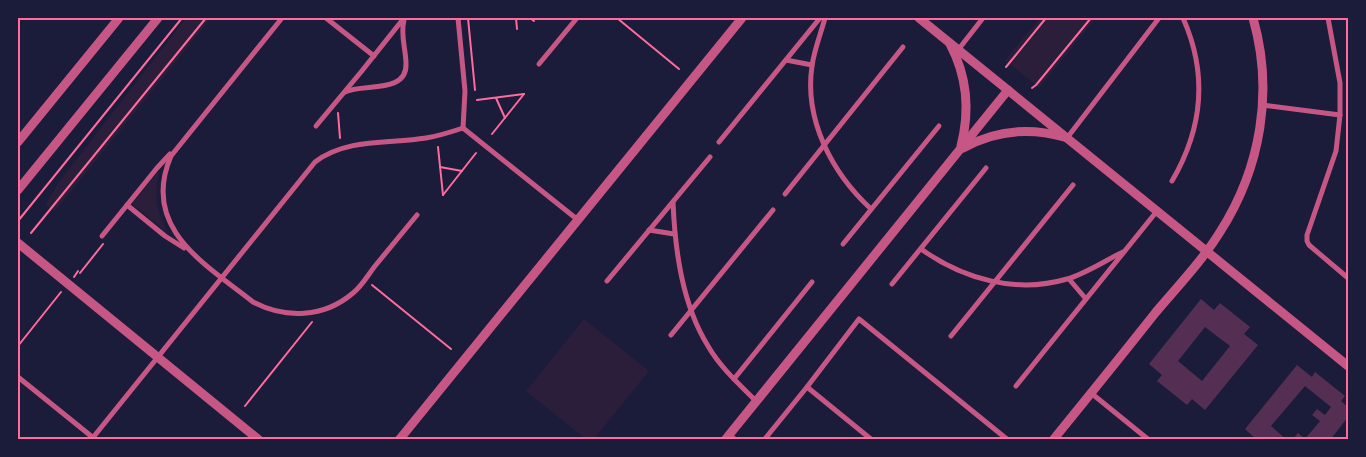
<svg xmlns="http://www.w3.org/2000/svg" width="1366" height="457" font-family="'DM Sans',sans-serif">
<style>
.green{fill:#2a1e3b}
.building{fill:#542f53;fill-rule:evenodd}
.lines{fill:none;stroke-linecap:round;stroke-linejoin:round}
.path{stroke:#ff6b9d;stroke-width:2}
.minor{stroke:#c65784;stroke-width:5}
.tertiary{stroke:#c65784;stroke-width:9}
.neatline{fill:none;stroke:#ff6b9d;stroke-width:2}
</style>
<rect width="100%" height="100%" fill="#1b1b3a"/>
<g class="green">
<path d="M186 18H211L55 211 45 205 59 182Z"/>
<path d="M1040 18H1096L1039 88 1005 60Z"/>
<path d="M160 170C153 192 157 214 168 233L132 204Z"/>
<path d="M584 319 649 371 594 439H586L526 391Z"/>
</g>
<g class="building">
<path d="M1201 299 1214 310 1220 303 1250 327 1244 334 1258 345 1205 410 1192 399 1187 405 1157 381 1162 375 1149 364ZM1205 327 1230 346 1202 381 1178 361Z"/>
<path d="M1297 365 1312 377 1315 372 1345 396 1341 401 1348 407V417L1330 440H1292L1298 433 1305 439 1320 421 1312 415 1317 409 1325 415 1331 407 1305 386 1271 426 1287 440H1257L1245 429Z"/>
</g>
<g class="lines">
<g class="path">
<path d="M468 18 475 90"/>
<path d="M516 18 517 29"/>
<path d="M530 18 534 21"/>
<path d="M617 18 679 69"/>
<path d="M1006 67 1046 18"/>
<path d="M1032 88 1036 85 1091 18"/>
<path d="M496 98 505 118"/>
<path d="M477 100 524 94"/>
<path d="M338 113 340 138"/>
<path d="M492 134 524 94"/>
<path d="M438 147 443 195"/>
<path d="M440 167 462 171"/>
<path d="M443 195 476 153"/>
<path d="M18 221 182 18"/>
<path d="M31 233 206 18"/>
<path d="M80 273 103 244"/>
<path d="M74 277 78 271"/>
<path d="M372 285 451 349"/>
<path d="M18 346 61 292"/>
<path d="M245 406 312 322"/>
</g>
<g class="minor">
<path d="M282 18 171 156C140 228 205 264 253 302 285 319 324 318 353 293 362 286 368 275 375 266 389 249 403 232 417 215"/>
<path d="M326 18 374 56"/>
<path d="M458 18 465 91 463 128"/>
<path d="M825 18C821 33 814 50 812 66 804 120 832 173 871 209"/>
<path d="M1328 18 1340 83V115L1336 151 1307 235V241L1309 245 1348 278"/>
<path d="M958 50 983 18"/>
<path d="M786 60 812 65"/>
<path d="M539 64 577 18"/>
<path d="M345 92C363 83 407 94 406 64 406 49 400 35 404 20"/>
<path d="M1262 105 1340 115"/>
<path d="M316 126 361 72 404 18"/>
<path d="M463 128 578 220"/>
<path d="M1067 138 1159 18"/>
<path d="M719 142 820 18"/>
<path d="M1172 181C1203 128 1208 74 1183 18"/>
<path d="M785 194 903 47"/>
<path d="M673 202C675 250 682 304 708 346 720 367 739 384 756 401"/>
<path d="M127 205 165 236 184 248"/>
<path d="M649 230 674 234"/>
<path d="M102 236 157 168 170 154"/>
<path d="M843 244 939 126"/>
<path d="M921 249C963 279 1016 294 1067 279 1085 274 1106 260 1123 252"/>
<path d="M1069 279 1086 299"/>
<path d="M607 281 710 157"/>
<path d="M892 284 986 168"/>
<path d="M671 335 773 210"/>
<path d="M951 336 1073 185"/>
<path d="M18 377 96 440"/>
<path d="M734 379 812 282"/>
<path d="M1016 386 1157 211"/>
<path d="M807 387 872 440"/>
<path d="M1091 393 1149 440"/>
<path d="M729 435 736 440"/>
<path d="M91 440 315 162C346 138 389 144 426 138 439 136 451 132 463 128"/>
<path d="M764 440 807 387 859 319 1008 440"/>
</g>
<g class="tertiary">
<path d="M919 18 1348 366"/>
<path d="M950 44C967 76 970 111 961 146"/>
<path d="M18 142 119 18"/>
<path d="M963 148C994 131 1029 127 1064 137"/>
<path d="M18 190 158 18"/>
<path d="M18 243 259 440"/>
<path d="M399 440 742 18"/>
<path d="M725 440 1008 90"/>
<path d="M1053 440C1088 397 1122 355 1156 312 1178 286 1202 261 1220 232 1261 168 1274 91 1253 18"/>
</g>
</g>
<rect width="1366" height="457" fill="none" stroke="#1b1b3a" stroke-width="38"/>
<rect x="19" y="19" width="1328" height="419" class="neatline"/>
</svg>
